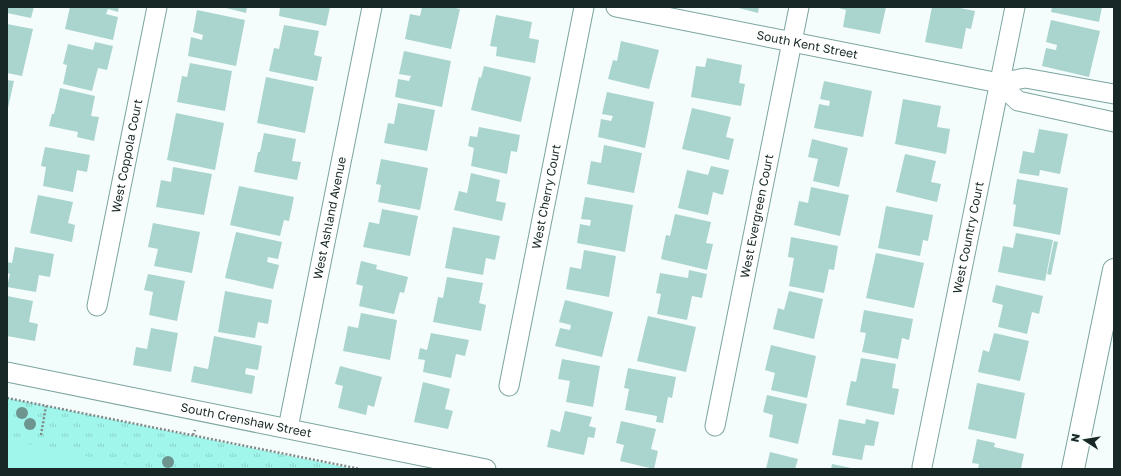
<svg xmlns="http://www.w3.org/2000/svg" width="1121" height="476" font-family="'Golos Text',sans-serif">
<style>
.grass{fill:url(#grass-tufts)}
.garden{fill:#a0f6ea}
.building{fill:#aad4ce}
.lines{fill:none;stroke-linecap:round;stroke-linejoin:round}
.street-casing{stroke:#7ba49e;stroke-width:21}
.secondary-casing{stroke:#7ba49e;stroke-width:24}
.path{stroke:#7e8a89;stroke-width:2.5;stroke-dasharray:2 2;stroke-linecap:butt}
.street{stroke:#fff;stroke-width:19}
.secondary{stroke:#fff;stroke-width:22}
.tree{fill:#6e9490}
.labels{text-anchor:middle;stroke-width:3;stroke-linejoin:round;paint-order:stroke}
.street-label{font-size:12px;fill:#182826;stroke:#f5fdfc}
</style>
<defs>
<pattern id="grass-tufts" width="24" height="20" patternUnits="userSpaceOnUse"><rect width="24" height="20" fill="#a0f6ea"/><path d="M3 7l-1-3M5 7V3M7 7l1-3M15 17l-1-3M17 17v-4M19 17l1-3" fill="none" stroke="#89d3c9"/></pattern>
</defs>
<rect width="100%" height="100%" fill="#f5fdfc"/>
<path class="grass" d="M7 398 354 469H7Z"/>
<path class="garden" d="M7 440 149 469H7Z"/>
<g class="building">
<path d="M7 7H34L31 18 7 13Z"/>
<path d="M70 7H119L118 12 108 9 106 14 118 17 113 40 65 29Z"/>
<path d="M222 7H247L246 13Z"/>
<path d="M280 7H330L326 26 279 16Z"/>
<path d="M422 7H451L460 9 451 49 405 39 410 14 420 16Z"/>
<path d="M735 7H759L758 13Z"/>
<path d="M835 7H886L880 34 843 27 846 10Z"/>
<path d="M932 7H955L975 11 971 29 966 28 962 49 925 42Z"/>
<path d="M1052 7H1102L1099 22 1051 12Z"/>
<path d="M197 10 245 20 236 66 188 56 191 37 202 40 203 35 193 32Z"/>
<path d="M496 15 532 22 529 38 539 40 535 63 496 56 497 47 490 46Z"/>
<path d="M1051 20 1100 31 1089 77 1042 66 1046 48 1056 50 1057 45 1046 42Z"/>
<path d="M7 24 33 29 22 76 7 73Z"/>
<path d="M284 25 319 31 314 55 322 57 317 81 269 71 274 48 279 49Z"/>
<path d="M621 41 659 50 649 89 608 79 613 60 617 61Z"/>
<path d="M95 42 113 46 107 70 98 68 92 91 63 84 67 65 63 64 68 44 93 50Z"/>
<path d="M404 51 451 61 442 107 395 97 398 79 409 81 411 76 399 74Z"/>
<path d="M707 58 742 65 739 83 745 84 741 106 691 97 696 66 705 67Z"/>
<path d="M190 63 232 71 225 111 177 102 182 76 187 77Z"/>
<path d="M484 66 531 77 521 122 471 110 479 77 481 78Z"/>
<path d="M266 77 314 87 305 133 257 123Z"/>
<path d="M7 80 14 81 8 108H7Z"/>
<path d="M824 81 872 91 863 137 814 128 819 104 829 106 830 101 820 99Z"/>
<path d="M60 88 95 96 91 116 99 117 94 141 77 137 78 132 49 126 52 114H54Z"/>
<path d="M607 92 654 102 645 148 598 137 601 119 611 121 613 116 602 114Z"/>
<path d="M903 99 941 106 937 127 950 129 946 154 895 144Z"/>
<path d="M398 103 435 110 427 151 384 143 388 123 394 124Z"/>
<path d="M692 108 731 117 726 137 734 139 729 160 682 149Z"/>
<path d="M176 113 224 123 215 170 167 160Z"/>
<path d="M479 127 520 135 517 152 511 151 507 174 471 166 474 148 468 146 470 136 477 137Z"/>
<path d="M1039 129 1068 134 1060 174 1040 170 1039 176 1019 173 1023 151 1034 153Z"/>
<path d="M264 133 296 139 292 161 301 162 297 180 254 172 258 152H260Z"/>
<path d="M812 139 848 148 839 187 813 181 818 159 808 157Z"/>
<path d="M604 145 642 153 634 193 587 184 591 161 601 163Z"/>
<path d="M45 147 90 155 87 172 77 170 73 192 43 186 46 167 41 166Z"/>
<path d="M905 154 936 161 931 182 941 184 937 202 896 192Z"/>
<path d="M381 159 428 168 420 210 378 202 381 185 376 184Z"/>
<path d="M711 166 729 170 723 195 713 192 708 215 678 208 687 170 708 175Z"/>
<path d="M173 167 212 174 204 215 156 207 161 180 171 182Z"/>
<path d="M471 173 500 180 496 201 506 203 502 221 454 210 459 191 467 193Z"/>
<path d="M1017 179 1068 188 1060 235 1013 226 1016 205 1013 204Z"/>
<path d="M239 186 294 197 289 221 284 220 280 236 230 225Z"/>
<path d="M811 187 849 195 840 236 794 225 799 201 808 203Z"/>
<path d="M38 195 73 202 68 223 75 225 72 242 30 233Z"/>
<path d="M585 197 633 205 625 252 577 243 580 224 590 226 591 220 581 219Z"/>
<path d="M886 206 933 215 928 241 923 240 920 256 878 248Z"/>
<path d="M382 209 418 216 410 256 363 247 369 222 379 224Z"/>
<path d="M675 214 711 222 706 243 713 244 707 270 661 259 666 235 670 236Z"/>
<path d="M153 223 200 232 192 273 154 266 158 249 148 247Z"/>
<path d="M453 227 500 236 495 260 486 258 483 275 445 268Z"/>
<path d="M236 232 282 242 278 259 268 257 267 262 279 265 273 289 225 278Z"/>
<path d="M1016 233 1053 240 1045 281 998 272 1003 246 1013 248Z"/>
<path d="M791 237 838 246 834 270 829 269 824 293 789 286 794 258 788 257Z"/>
<path d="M1054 241 1058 242 1051 275 1047 274Z"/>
<path d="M15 247 54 254 50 277 39 275 36 292 7 287 10 274 7 273V262L12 263Z"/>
<path d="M584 250 616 256 609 297 566 289 570 267 581 269Z"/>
<path d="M876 253 924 263 914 308 866 298Z"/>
<path d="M361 261 377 265 376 269 408 277 404 293 400 292 394 314 359 306 363 286 356 284Z"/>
<path d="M689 270 707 274 702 298 692 296 687 320 657 314 661 294 656 293 660 273 688 278Z"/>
<path d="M148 274 185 281 177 321 149 315 153 292 144 290Z"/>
<path d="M447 277 483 283 479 303 486 305 481 331 433 322 438 297 443 298Z"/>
<path d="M996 285 1043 296 1039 314 1032 312 1027 334 998 327 1003 305 992 302Z"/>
<path d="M225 291 272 300 268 324 258 322 255 338 218 332Z"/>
<path d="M789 291 823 299 814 339 773 329 778 308 784 310Z"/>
<path d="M7 296 33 301 29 322 38 324 35 341 7 336Z"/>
<path d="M565 300 613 312 602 357 555 346 560 328 570 330 571 325 559 322Z"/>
<path d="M864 310 913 319 909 340 902 338 898 359 862 352 866 333 860 332Z"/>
<path d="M361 313 397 320 390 360 343 351 348 326 358 328Z"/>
<path d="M648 316 696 327 686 372 637 361Z"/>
<path d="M151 328 178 333 171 372 133 365 136 347 147 349Z"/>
<path d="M431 333 469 340 465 356 456 354 451 378 423 372 425 360 418 359 420 348 427 350Z"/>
<path d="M994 333 1029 341 1020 381 978 372 983 350 989 352Z"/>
<path d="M214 336 262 346 258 370 246 368 245 374 255 376 252 394 191 382 194 366 208 369Z"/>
<path d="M771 345 816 356 807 398 771 390 775 373 765 370Z"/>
<path d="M861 358 896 364 892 388 899 389 894 415 846 405 851 381 856 382Z"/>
<path d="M562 359 600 366 593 407 566 402 570 381 558 379Z"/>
<path d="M340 366 382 377 374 407 368 405 366 415 338 408 343 386 335 384Z"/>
<path d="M628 368 676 377 672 398 668 397 663 423 656 422 657 416 625 410 629 389 624 388Z"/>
<path d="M423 382 450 389 445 409 453 411 448 429 414 422Z"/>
<path d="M977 383 1025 393 1016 439 968 429Z"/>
<path d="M767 395 807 404 798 444 769 437 773 415 763 412Z"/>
<path d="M565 411 592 417 589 426 596 428 594 438 588 437 584 455 547 447 551 429 560 432Z"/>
<path d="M839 419 865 424 866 419 879 422 874 446 865 445 862 460 832 455Z"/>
<path d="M621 421 656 429 651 449 658 451 654 469 620 461 624 445 616 443Z"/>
<path d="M977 439 995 443 994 447 1024 454 1021 469H978L979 464 972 463Z"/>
<path d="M770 452 798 459 795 469H766Z"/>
<path d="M832 464 851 468 850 469H831Z"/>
</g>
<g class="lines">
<defs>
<g id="street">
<path id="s1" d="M616 7 999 83 1025 78 1114 94"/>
<path d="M999 83 1018 101 1114 122"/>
<path id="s2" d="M97 306 157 7"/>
<path id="s3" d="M7 372 486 469"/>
<path id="s4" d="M509 386 584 7"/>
<path id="s5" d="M715 426 799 7"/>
<path id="s6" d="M288 428 372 7"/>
<path id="s7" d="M922 467 1015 7"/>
</g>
<path id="secondary" d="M1073 469 1114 270"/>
</defs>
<use href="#street" class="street-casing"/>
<use href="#secondary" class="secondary-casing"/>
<g class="path">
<path d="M7 398 360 469"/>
<path d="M41 435 46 406"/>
<path d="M193 435 195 430"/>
</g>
<use href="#street" class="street"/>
<use href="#secondary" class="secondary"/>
</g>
<g class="tree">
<circle cx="22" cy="413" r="6"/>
<circle cx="30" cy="424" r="6"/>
<circle cx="168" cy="462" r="6"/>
</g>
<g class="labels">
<g class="street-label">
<text dy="4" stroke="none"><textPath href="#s1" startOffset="195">South Kent Street</textPath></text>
<text dy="4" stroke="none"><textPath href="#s2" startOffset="153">West Coppola Court</textPath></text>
<text dy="4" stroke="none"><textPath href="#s4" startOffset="193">West Cherry Court</textPath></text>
<text dy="4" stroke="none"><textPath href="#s5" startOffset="214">West Evergreen Court</textPath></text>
<text dy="4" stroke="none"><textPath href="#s6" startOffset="214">West Ashland Avenue</textPath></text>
<text dy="4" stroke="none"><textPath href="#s7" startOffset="234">West Country Court</textPath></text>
<text dy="4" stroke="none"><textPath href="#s3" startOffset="244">South Crenshaw Street</textPath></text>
</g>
</g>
<rect width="1121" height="476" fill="none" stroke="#182826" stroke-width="16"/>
<g transform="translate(1085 440) rotate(282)" stroke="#f5fdfc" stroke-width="3" paint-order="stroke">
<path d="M0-3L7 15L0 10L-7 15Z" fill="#182826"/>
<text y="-6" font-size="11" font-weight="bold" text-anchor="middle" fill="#182826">N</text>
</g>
</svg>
